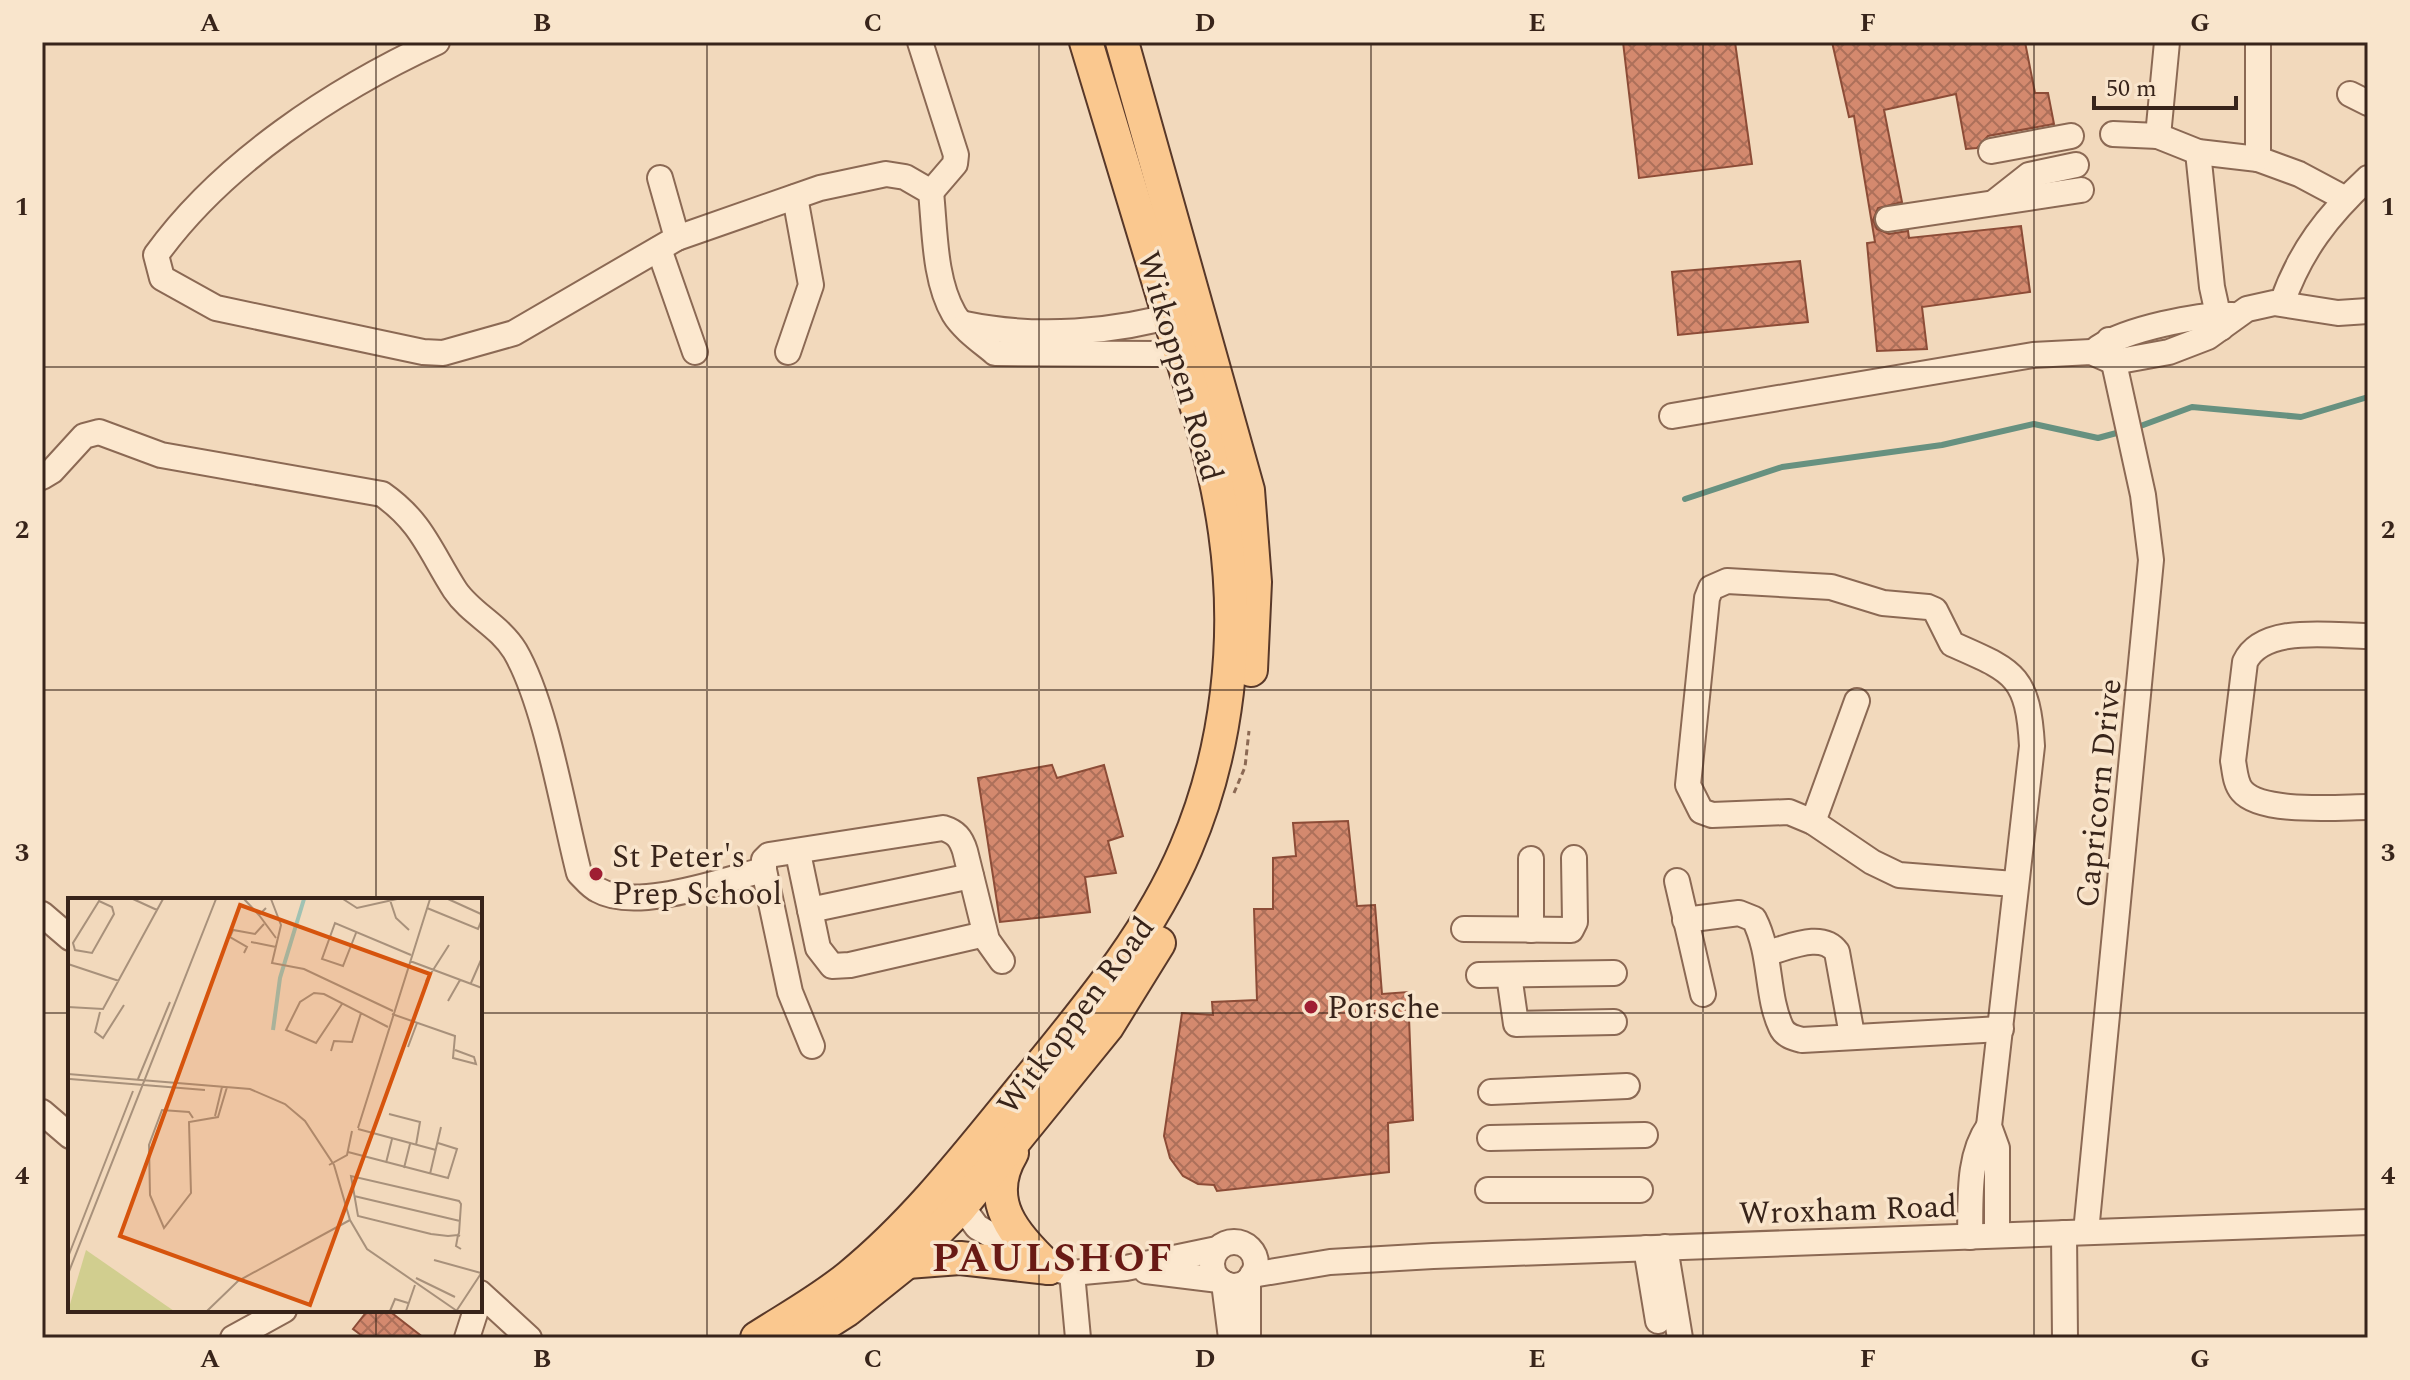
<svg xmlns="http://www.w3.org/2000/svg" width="2410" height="1380" font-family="Spectral,serif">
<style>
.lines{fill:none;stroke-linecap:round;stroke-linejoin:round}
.stream{stroke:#679180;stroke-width:6}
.building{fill:url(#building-cross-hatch);stroke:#8c4c37;stroke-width:2}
.minor-casing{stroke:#8b6954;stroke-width:28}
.major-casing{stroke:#583829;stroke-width:36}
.path{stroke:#8b6954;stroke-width:3;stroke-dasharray:6 4;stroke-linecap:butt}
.minor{stroke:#fce8cf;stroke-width:24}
.major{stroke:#fac88f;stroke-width:32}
.grid{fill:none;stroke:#38241a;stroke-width:2;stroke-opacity:0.55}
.poi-dot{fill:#9f1e33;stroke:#f9e5cc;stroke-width:3}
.labels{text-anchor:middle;stroke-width:7;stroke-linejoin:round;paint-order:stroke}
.street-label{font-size:32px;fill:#38241a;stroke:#f9e5cc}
.poi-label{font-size:32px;fill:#38241a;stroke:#f9e5cc;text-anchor:start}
.district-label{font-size:40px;font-weight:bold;letter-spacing:2px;fill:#691a15;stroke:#f9e5cc}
.inset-river{fill:none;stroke:#a0c2b3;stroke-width:4}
.inset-road{fill:none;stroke:#a8917b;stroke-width:2}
.view{fill:#d6540d;fill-opacity:0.15;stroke:#d6540d;stroke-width:4}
.inset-edge{fill:none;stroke:#38241a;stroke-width:4}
.neatline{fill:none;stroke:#38241a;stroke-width:3}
.grid-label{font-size:26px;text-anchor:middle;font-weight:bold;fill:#38241a}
</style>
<defs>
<pattern id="building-cross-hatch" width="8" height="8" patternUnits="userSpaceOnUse" patternTransform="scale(2)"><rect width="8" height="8" fill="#d4896e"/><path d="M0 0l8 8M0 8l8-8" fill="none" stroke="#ad705a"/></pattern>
</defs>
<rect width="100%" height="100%" fill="#f2d9bc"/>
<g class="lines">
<g class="stream">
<path d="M2135 428 2192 407 2301 417 2368 397"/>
<path d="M1685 499 1782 467 1942 445 2034 424 2098 438 2124 431"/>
</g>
</g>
<g class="building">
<path d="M1623 42H1735L1752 164 1639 178Z"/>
<path d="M1832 42H2025L2035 93H2048L2054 124 1988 136 1977 148 1966 149 1956 94 1884 110 1902 202 1878 208 1873 220 1877 229 1889 234 1908 231 1909 238 2021 226 2030 292 1922 307 1927 349 1877 351 1867 243 1875 242 1854 116 1849 117Z"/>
<path d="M1800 261 1808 322 1678 335 1672 272Z"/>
<path d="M1052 765 1057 778 1104 765 1123 836 1108 841 1116 873 1085 877 1090 912 1000 922 978 778Z"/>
<path d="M1348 821 1357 906 1375 905 1382 994 1408 992 1413 1120 1388 1123 1389 1172 1217 1191 1214 1185 1198 1184 1183 1176 1170 1158 1164 1136 1182 1013 1213 1015 1212 1002 1257 1000 1254 909H1273V858L1296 856 1293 823Z"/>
<path d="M368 1310H388L424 1338H365L353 1329Z"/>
</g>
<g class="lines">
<defs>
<g id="minor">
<path d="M437 42C335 89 222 163 156 255L162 278 216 308 423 352 443 353 514 333 677 238 820 188 886 174 905 177 931 192C935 230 934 280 954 314 963 329 982 342 995 353L1158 354 1192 343"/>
<path d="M920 42 956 155 955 164 931 192"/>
<path d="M2258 42V159L2299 174 2344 198"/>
<path d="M2350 94 2368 103"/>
<path d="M2113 134 2158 136 2167 42"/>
<path d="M2158 136 2198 152 2258 159"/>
<path d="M1991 151 2071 136"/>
<path d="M2198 152 2212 287 2221 328"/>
<path d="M660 178 677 238"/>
<path d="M1996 201 2029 175 2076 165"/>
<path d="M1888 219 2081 190"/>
<path d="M659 249 695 352"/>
<path d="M2282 303C2300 251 2328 215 2368 178"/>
<path d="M965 324C1036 339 1115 333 1185 312"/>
<path d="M2098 348C2127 329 2198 314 2232 315"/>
<path d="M788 352 811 285 795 197"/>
<path d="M1672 416 2033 355 2091 352 2114 362 2169 352 2208 337 2247 309 2274 303 2338 313 2368 311"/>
<path d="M42 477 52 471 84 436 99 432 161 455 382 494C422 522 430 551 455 590 471 614 499 625 515 651 546 704 563 811 579 873 585 879 591 887 598 890 636 912 723 880 764 870"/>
<path d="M2368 636C2332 636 2263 624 2245 662L2233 761C2235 771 2235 783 2242 791 2261 814 2340 807 2368 807"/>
<path d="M1813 822 1857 701"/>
<path d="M798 853 818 948 832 966 850 965 985 934"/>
<path d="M1531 859V930"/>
<path d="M1677 881 1703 994"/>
<path d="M810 910 971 876"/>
<path d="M42 914 70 938"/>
<path d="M1685 920 1739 913 1754 919C1772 954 1766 995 1781 1027 1785 1036 1794 1038 1802 1040L2001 1029"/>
<path d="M1464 929 1571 930 1575 922 1574 858"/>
<path d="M1767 953C1788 948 1822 931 1837 952L1852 1035"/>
<path d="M1479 975 1614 973"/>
<path d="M1509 975 1516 1024 1614 1022"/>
<path d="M812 1046 790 992 764 870V860L769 855 943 828C956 832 961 838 965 851L987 940 1002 961"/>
<path d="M1491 1092 1627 1086"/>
<path d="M42 1112 70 1136"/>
<path d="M1490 1138 1645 1135"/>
<path d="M1488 1190H1640"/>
<path d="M952 1193 977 1227 1049 1268 1072 1273 1126 1268 1217 1249"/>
<path d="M2086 1232 2151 560 2143 495 2109 340"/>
<path d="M2064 1233 2065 1338"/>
<path d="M1997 1235V1148L1989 1126 2032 746C2028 674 2013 671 1952 644L1935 610 1928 607 1883 603 1831 587 1727 581 1711 588 1707 598 1688 785 1701 811 1712 815 1789 812 1813 822 1872 862 1899 875 2014 884"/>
<path d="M1970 1237C1971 1200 1967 1157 1989 1126"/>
<circle cx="1234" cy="1264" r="22"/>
<path d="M1665 1247 1680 1338"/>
<path d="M1646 1248 1658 1321"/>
<path d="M1146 1271 1219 1280"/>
<path d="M1072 1273 1078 1338"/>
<path d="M1252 1275 1330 1262 1433 1256 2368 1222"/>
<path d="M1224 1283 1231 1338"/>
<path d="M480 1293 529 1338"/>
<path d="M233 1338 284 1310"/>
<path d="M467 1338 476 1310"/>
<path d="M1248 1338V1281"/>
</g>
<g id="major">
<path d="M1122 42 1248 490 1255 582 1251 670"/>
<path d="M1012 1153C983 1201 1015 1236 1049 1268"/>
<path d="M907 1262 960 1258 1049 1268"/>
<path d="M757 1338C788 1318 821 1300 850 1276 921 1218 978 1141 1036 1071 1093 1001 1151 931 1186 848 1228 750 1240 637 1225 532 1214 453 1187 376 1164 300 1138 214 1112 128 1086 42"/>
<path d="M803 1338 847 1310 907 1262 960 1208 1107 1027 1159 943"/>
</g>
</defs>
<use href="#minor" class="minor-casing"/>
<use href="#major" class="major-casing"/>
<path class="path" d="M1234 793 1245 767 1249 731"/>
<use href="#minor" class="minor"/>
<use href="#major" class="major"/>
</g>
<path class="grid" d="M376 42V900M707 42V1338M1039 42V1338M1371 42V1338M1703 42V1338M2034 42V1338M42 367H2368M42 690H2368M42 1013H70M480 1013H2368M376 1310V1338"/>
<g class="poi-dot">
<circle cx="596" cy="874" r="8"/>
<circle cx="1311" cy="1007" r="8"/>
</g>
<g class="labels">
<g class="street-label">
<text transform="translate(1181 366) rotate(74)" y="11">Witkoppen Road</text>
<text transform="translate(2098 793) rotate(-84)" y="11">Capricorn Drive</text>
<text transform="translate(1075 1015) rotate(-53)" y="11">Witkoppen Road</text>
<text transform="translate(1848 1209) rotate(-2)" y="11">Wroxham Road</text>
</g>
<g class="poi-label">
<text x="612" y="867">St Peter's<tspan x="612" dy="37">Prep School</tspan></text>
<text x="1327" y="1018">Porsche</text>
</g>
<g class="district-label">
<text x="1053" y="1271">PAULSHOF</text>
</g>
</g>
<g transform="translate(68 898)">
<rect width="414" height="414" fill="#f2d9bc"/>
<path d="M18 352 106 413H0Z" fill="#d1ce8f"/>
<path class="inset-river" d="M205 132 212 80 236 1"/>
<path class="inset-road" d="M65 1 89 12M176 1 191 17 198 10M203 1 213 27 204 65 236 71 325 113M275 1 289 10 329 1M380 1 413 16M322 2 328 20 341 32M31 3 44 9 46 16 24 55 7 52 5 45ZM359 10 410 31 414 21M191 17 208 40M288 35 275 68 254 61 267 25 343 57M183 44 208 49M176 55 179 49 162 39 165 32 187 36 196 26M342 63 414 90M0 66 51 83M358 83 381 47M403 85 413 62M380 103 392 82M274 106 248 145 218 132 232 104 246 95 256 96 320 129M0 109 35 111 95 1M32 114 27 134 35 140 56 107M324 116 387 138 385 160 408 166 406 159 387 152M340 149 349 125M263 153 266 143 284 144 293 115M0 176 182 191 217 206 237 223 266 267 282 322 299 351 389 413M2 181 137 192M70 181 102 104M321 216 352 224 348 247M147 218 154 189M125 220 121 214 94 212 81 247 82 297 96 330 123 295 121 224 150 219 159 189M290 230 362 1M290 231 368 252M280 254 380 280 389 251 370 245M318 265 324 241M261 267 279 257 284 233M336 270 342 246M362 276 373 229M286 298 392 323M392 338 390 337 380 338 363 336 290 318 283 278 391 303 393 306 391 335 390 337 388 348 393 351M0 359 65 193M366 362 413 375M0 376 148 1M348 380 387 399M389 412 414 374M139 413 170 383 282 322M322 413 327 401 340 405M338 413 347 387"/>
<path class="view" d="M172 7 362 76 242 407 52 338Z"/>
<rect width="414" height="414" class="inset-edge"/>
</g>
<rect width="2410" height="1380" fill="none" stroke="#f9e5cc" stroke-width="88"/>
<path d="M2094 96v12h142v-12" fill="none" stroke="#38241a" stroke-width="4"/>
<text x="2106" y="96" font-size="24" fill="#38241a" stroke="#f9e5cc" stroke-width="6" paint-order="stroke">50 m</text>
<rect x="44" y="44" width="2322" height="1292" class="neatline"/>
<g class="grid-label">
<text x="210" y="31">A</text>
<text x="542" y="31">B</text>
<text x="873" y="31">C</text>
<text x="1205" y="31">D</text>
<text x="1537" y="31">E</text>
<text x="1868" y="31">F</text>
<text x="2200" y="31">G</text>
<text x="22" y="215">1</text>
<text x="2388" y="215">1</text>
<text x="22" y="538">2</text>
<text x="2388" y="538">2</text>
<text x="22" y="861">3</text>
<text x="2388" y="861">3</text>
<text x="22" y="1184">4</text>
<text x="2388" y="1184">4</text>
<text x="210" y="1367">A</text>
<text x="542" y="1367">B</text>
<text x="873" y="1367">C</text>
<text x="1205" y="1367">D</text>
<text x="1537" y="1367">E</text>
<text x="1868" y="1367">F</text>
<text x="2200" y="1367">G</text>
</g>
</svg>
